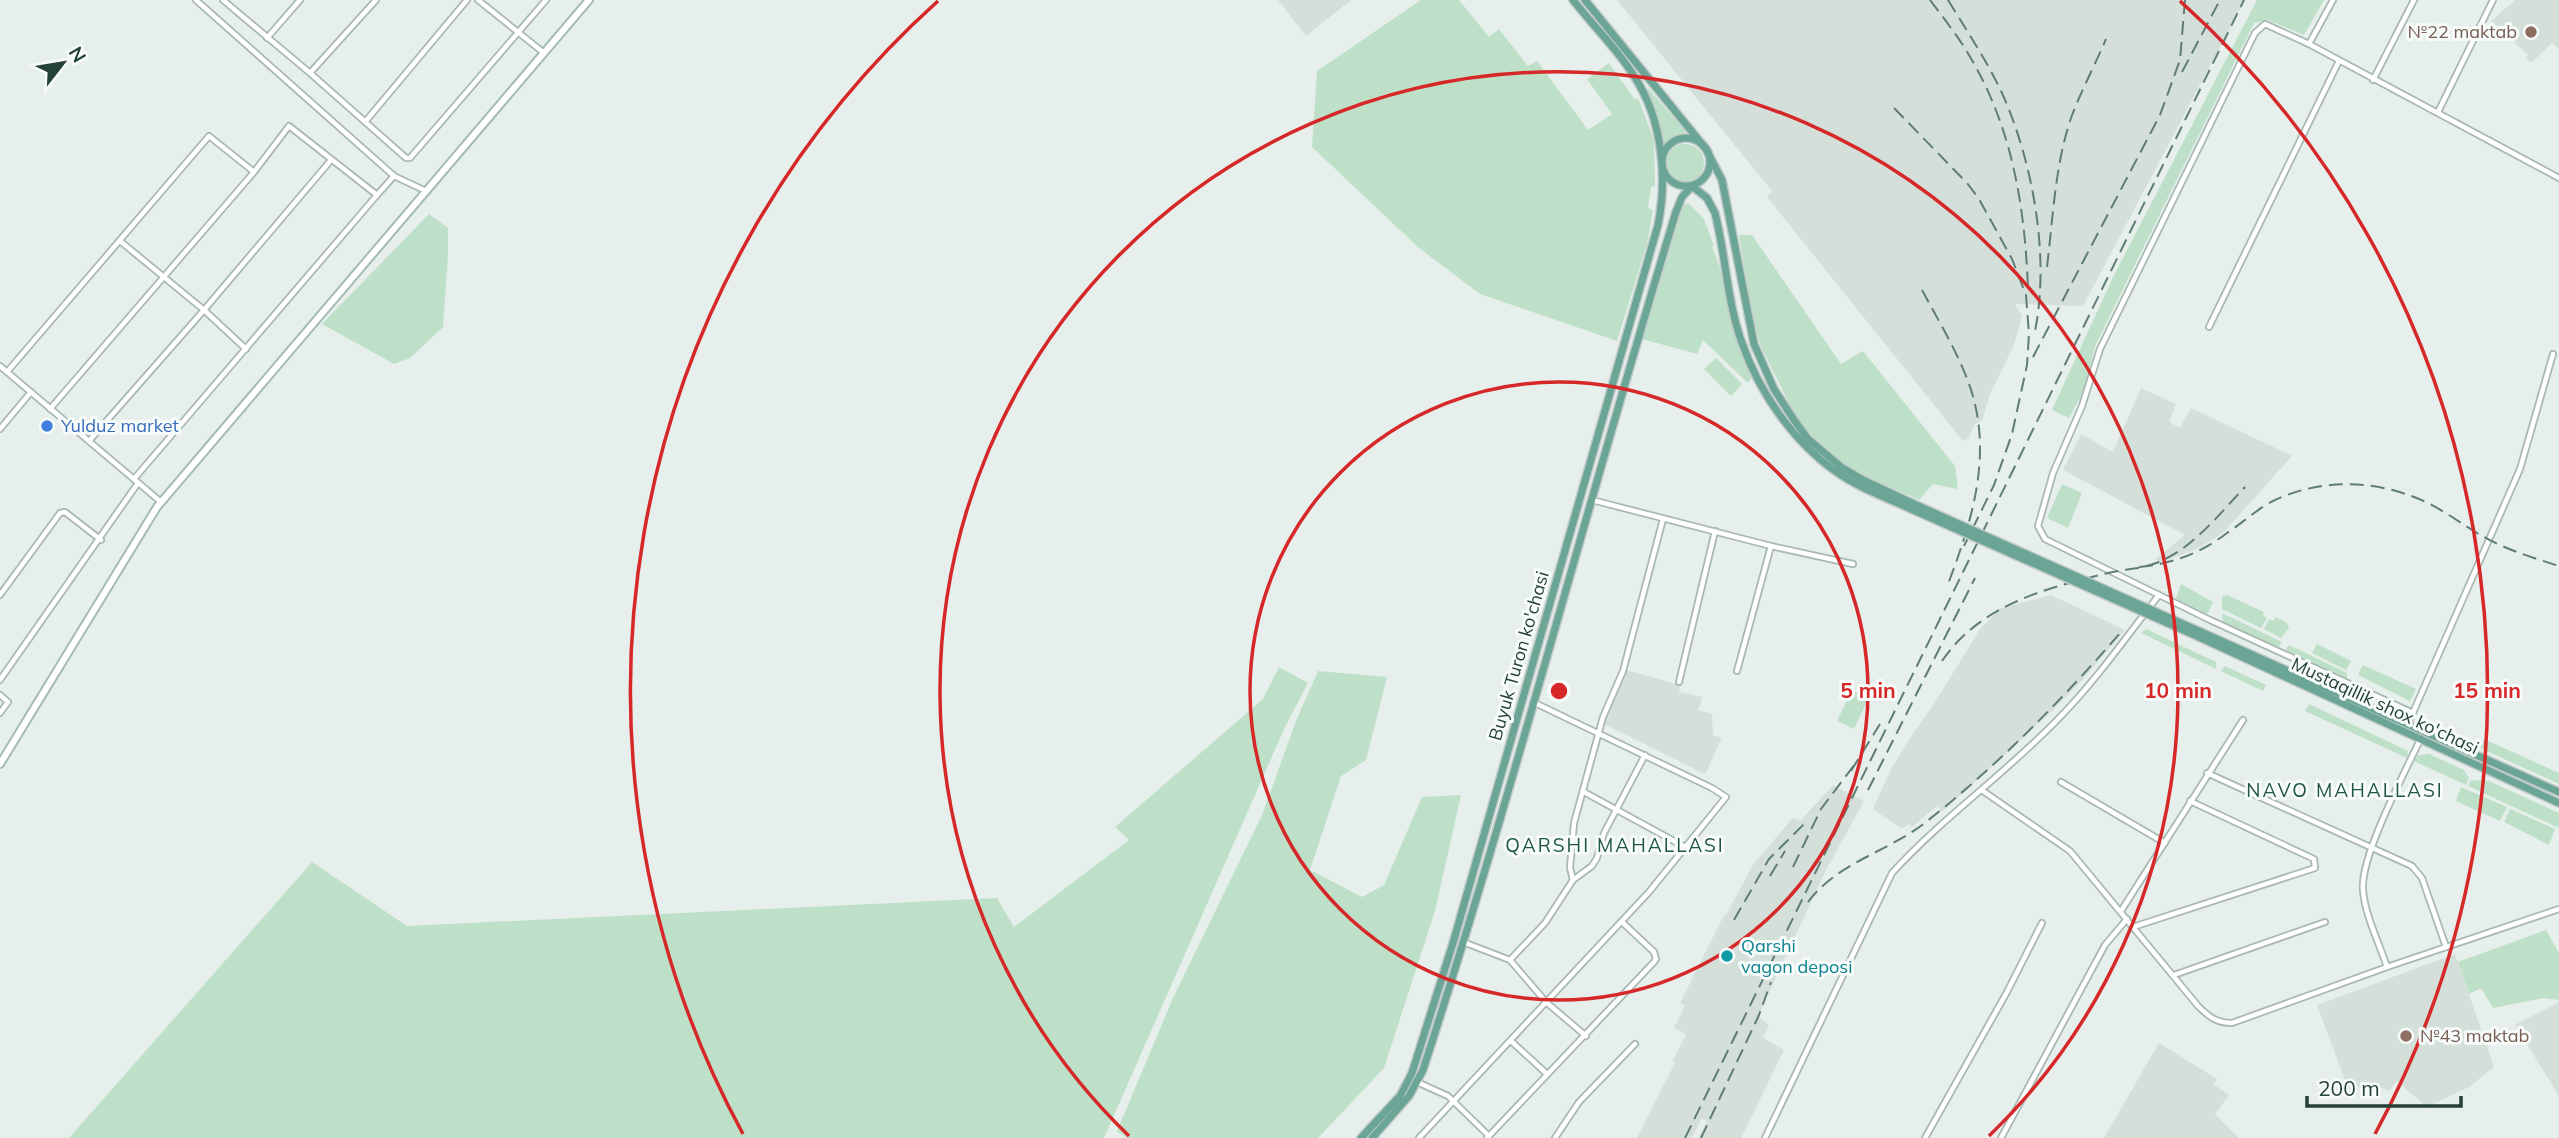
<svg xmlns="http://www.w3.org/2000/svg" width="2559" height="1138" font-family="Mulish,sans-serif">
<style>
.built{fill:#d4dfda}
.green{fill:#bfe0c8}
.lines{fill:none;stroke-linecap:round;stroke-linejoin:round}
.street-casing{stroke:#a8b8b2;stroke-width:8}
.secondary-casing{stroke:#a4bbb3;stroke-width:10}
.primary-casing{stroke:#c2cac8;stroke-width:10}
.street{stroke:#fff;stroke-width:4.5}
.secondary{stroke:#fff;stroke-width:6}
.primary{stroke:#6aa596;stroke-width:7}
.rail{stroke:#5f7d75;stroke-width:2;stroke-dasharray:14 7;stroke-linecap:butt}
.primary-bridge-casing{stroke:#c2cac8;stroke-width:10;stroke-linecap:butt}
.primary-bridge{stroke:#6aa596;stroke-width:7}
.ring{fill:none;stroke:#d62828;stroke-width:3.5}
.education-dot{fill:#8d6e63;stroke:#f7fbf9;stroke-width:2.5}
.shop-dot{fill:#3f7fe0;stroke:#f7fbf9;stroke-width:2.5}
.culture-dot{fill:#0f9aa8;stroke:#f7fbf9;stroke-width:2.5}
.labels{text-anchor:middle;stroke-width:6;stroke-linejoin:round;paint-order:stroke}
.education-label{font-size:18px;fill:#785e54;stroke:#f7fbf9;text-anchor:end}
.shop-label{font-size:18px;fill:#366cbe;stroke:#f7fbf9;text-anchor:start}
.street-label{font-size:18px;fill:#24423a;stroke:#f7fbf9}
.culture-label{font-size:18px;fill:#0d838f;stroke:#f7fbf9;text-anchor:start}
.neighbourhood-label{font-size:19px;letter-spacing:2px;fill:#1f5548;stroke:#f7fbf9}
.centre{fill:#d62828;stroke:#f7fbf9;stroke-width:3.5}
.ring-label{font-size:21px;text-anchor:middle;font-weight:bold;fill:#d62828;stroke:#f7fbf9;stroke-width:6;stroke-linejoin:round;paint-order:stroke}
</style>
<rect width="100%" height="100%" fill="#e6efeb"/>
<g class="built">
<path d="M1278 0H1351L1306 36Z"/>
<path d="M1617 0H2245L2083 306 2015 304 2022 316 2014 345 1990 394 1982 421 1976 423 1968 439 1963 441 1767 197 1772 191Z"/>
<path d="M2515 0H2559V49L2552 43 2531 63 2526 57 2528 55 2491 21Z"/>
<path d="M2141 388 2176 404 2169 422 2180 428 2191 408 2292 456 2224 532 2199 548 2159 563 2156 559 2185 535 2063 470 2081 434 2113 452Z"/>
<path d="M2051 595 2125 630 2082 680 2050 713 1942 812 1937 806 1912 827 1909 824 1902 829 1873 809 1890 771 1908 741 1934 704 1980 629 2001 608Z"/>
<path d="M1626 670 1680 685 1679 692 1703 697 1698 710 1712 714 1713 735 1722 738 1705 774 1604 724Z"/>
<path d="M1833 785 1864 801 1826 870 1758 1016 1769 1025 1763 1038 1784 1050 1741 1138H1698L1707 1121 1702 1118 1692 1138H1637L1675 1063 1673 1061 1686 1034 1674 1028 1685 1006 1680 1003 1724 915H1726L1754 863 1793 818 1800 821Z"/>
<path d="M2455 954 2494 1067 2469 1087 2427 1107 2397 1081 2389 1091 2362 1081 2356 1093 2348 1088 2317 1005Z"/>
<path d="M2559 1002V1096L2515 1025Z"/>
<path d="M2159 1043 2217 1079 2213 1084 2229 1095 2215 1114 2239 1138H2104Z"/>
</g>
<g class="green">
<path d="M1421 0H1459L1489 37 1499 29 1528 66 1537 61 1588 130 1612 114 1587 79 1609 63 1635 100 1638 98 1654 140 1655 182V186L1651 187 1648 208 1653 210 1647 244 1617 341 1480 294 1419 248 1312 147 1317 71Z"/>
<path d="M2257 0H2324L2304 35 2268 20 2254 23 2096 344 2083 392 2069 418 2052 410 2113 277Z"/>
<path d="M1647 87 1686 132 1664 144 1660 125Z"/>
<circle cx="1685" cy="163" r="19"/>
<path d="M1688 203 1704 219 1714 246H1712L1722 273 1736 340 1752 377 1748 383 1703 340 1697 354 1642 339 1683 206Z"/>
<path d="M429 214 448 228V255L443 327 410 358 394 364 322 324Z"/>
<path d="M1739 235H1752L1841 364 1863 351 1955 466 1958 489 1933 484 1919 500 1857 473 1822 447 1796 417 1761 347 1751 311Z"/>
<path d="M1716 358 1742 384 1731 396 1704 369Z"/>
<path d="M2062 484 2082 493 2068 528 2047 518Z"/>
<path d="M2181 584 2213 602 2207 615 2176 599Z"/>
<path d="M2227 595 2264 612 2263 615 2267 618 2261 628 2222 609V597Z"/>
<path d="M2222 613 2282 642 2279 647 2227 626 2223 622Z"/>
<path d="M2276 617 2287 623 2289 628 2281 638 2264 629 2269 619 2273 621Z"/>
<path d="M2146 629 2216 662V669L2141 633Z"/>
<path d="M2317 644 2351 661 2346 670 2312 653Z"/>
<path d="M2289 645 2347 673V679L2287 652 2286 649Z"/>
<path d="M2363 665 2416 689 2410 701 2360 676 2358 674Z"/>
<path d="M2225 666 2266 685 2263 691 2221 671Z"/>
<path d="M1279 667 1308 683 1285 727 1104 1138H69L312 862 407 926 997 898 1014 927 1129 840 1115 827 1263 699Z"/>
<path d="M1318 671 1387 677 1366 760 1341 776 1310 870 1362 897 1384 885 1422 797 1461 795 1435 911 1384 1068 1318 1138H1127L1117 1131 1173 998 1262 815 1296 721Z"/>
<path d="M1852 690 1868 699 1854 729 1837 721Z"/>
<path d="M2309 704 2408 751 2407 758 2305 711Z"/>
<path d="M2484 739 2559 773V784L2480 748Z"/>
<path d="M2429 754 2464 770 2469 778 2466 785 2414 761 2418 755Z"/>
<path d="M2471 780 2489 781 2559 813V828L2468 786Z"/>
<path d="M2461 787 2507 807 2500 821 2456 801Z"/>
<path d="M2510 809 2555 829 2549 845 2504 822Z"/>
<path d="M2546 930 2559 953V1000L2543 998 2493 1008 2481 988 2469 994 2458 962Z"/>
</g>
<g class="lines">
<defs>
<g id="street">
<path d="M196 0 394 176 426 191"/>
<path d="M223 0 310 73 406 158H410L546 0"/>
<path d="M478 0 544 53"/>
<path d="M267 38 300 0"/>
<path d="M2309 44 2333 0"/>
<path d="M310 73 376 0"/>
<path d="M2373 80 2414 0"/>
<path d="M2438 112 2493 0"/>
<path d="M365 122 467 0"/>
<path d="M120 241 204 310 246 349"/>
<path d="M2209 327 2339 61"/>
<path d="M0 366 161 502"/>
<path d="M7 372 209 136 254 172"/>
<path d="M50 409 254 172 289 126 377 195 394 176"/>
<path d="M0 429 31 392"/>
<path d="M89 441 204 310 331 160"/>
<path d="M134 479 377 195"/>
<path d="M1592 500 1771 546 1853 564"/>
<path d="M0 595 60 513 65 512 101 540"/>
<path d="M1737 671 1771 546"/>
<path d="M0 680 138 483"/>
<path d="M1679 682 1715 531"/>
<path d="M0 695 8 702 0 713"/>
<path d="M2413 713 2210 620 2045 539 2038 526 2053 473 2082 406 2100 349 2255 33 2265 24 2309 44 2559 178"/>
<path d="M2408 724 2520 469 2553 354"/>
<path d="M2207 773 2412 866 2422 878 2446 947"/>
<path d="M2061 782 2165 843"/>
<path d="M1983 791 2070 851 2198 1006C2209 1017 2217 1023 2232 1023L2387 967 2559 909"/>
<path d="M1584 792 1685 847"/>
<path d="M1573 880 1570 868 1574 823 1603 717 1623 671 1663 519"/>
<path d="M2121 911 2243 720"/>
<path d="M2133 927 2315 868 2314 859 2190 801"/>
<path d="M1463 942 1510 960 1546 1002 1586 1036"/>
<path d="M1510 960 1545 923 1573 880 1592 866 1597 858 1604 833 1645 755"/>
<path d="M2387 967C2379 942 2365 916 2363 890 2360 857 2404 774 2420 740"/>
<path d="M2174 975 2325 922"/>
<path d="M1511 1041 1547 1074"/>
<path d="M1417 1082 1448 1096 1488 1135"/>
<path d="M1419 1138 1649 892 1726 797 1712 788 1533 702"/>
<path d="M1487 1138 1654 962 1656 959 1654 952 1622 922"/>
<path d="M1555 1138 1579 1102 1635 1044"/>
<path d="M1765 1138 1892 873C1944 816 2008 772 2061 716 2097 679 2127 636 2159 595"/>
<path d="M1925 1138 2007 992 2042 923"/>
<path d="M2001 1138 2105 945 2127 919"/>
</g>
<path id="secondary" d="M0 764 157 507 589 0"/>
<g id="primary">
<path d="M1585 0 1706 149 1722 180 1754 344 1774 389 1794 420 1808 439 1841 467 1863 480 1914 504"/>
<circle cx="1686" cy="162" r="24"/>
<path d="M2201 632 2559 792"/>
<path d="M2199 637 2559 803"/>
<path d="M1361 1138 1400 1096 1412 1073 1453 943 1658 225C1667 180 1663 127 1640 86 1623 55 1595 28 1573 0"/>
<path d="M1372 1138 1409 1096 1423 1070C1515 786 1589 497 1676 212L1682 197 1692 186 1707 198 1715 213C1726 256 1727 302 1742 343 1762 400 1804 457 1858 485 1875 494 1894 501 1911 509"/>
</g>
</defs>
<use href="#street" class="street-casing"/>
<use href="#secondary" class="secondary-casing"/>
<use href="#primary" class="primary-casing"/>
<use href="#street" class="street"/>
<use href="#secondary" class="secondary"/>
<use href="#primary" class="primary"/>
<g class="rail">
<path d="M1930 0C1945 20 1961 40 1973 62 2013 132 2025 209 2028 289"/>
<path d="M1948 0C1967 31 1987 61 2002 93 2033 162 2050 257 2035 331"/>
<path d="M2182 72 2220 0"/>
<path d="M1894 108 1967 183 1979 199 2012 259 2026 295 2029 334 2027 365 2012 434 1994 485 1964 546"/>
<path d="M2047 267C2053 218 2055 165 2071 118 2081 91 2095 65 2106 39"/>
<path d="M1922 290C1937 318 1954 346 1966 376 1995 447 1974 516 1948 584"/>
<path d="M2033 357 2160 115 2180 60 2185 0"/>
<path d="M2139 567C2172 564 2201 553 2227 533 2242 523 2255 511 2271 502 2321 477 2379 479 2430 504 2449 514 2466 527 2484 537 2507 550 2534 558 2559 566"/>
<path d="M1942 661C1980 605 2046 588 2108 573 2124 569 2141 569 2156 563 2193 549 2219 514 2245 487"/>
<path d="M1851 771 1880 724"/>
<path d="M1868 790 1975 578"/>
<path d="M1793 867 1821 809 1855 764"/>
<path d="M1770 876 1785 851"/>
<path d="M1808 902C1838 862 1888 852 1926 822 1997 766 2062 700 2121 632"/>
<path d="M1734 920 1769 859 1806 822"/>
<path d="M1685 1138 2244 0"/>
<path d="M1701 1138 1759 1015 1771 982"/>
</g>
<defs>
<g id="primary-bridge">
<path d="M1914 504 2201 632"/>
<path d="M1911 509 2199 637"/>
</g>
</defs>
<use href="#primary-bridge" class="primary-bridge-casing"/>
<use href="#primary-bridge" class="primary-bridge"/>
</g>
<g class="ring">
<circle cx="1559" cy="691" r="309"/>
<path d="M1129 1136A619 619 0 1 1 1989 1136"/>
<path d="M743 1134A928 928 0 0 1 938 1M2180 1A928 928 0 0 1 2375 1134"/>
</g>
<g class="education-dot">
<circle cx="2531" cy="32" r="7"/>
<circle cx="2406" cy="1036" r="7"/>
</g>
<circle class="shop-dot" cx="47" cy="426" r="7"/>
<circle class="culture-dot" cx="1727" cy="956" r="7"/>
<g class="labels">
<g class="education-label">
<text x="2517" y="38">№22 maktab</text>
<text x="2420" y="1042" text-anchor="start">№43 maktab</text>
</g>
<g class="shop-label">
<text x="61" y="432">Yulduz market</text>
</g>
<g class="street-label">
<text transform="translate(1519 656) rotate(-74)" y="6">Buyuk Turon ko'chasi</text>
<text transform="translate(2385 706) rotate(25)" y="6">Mustaqillik shox ko'chasi</text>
</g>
<g class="culture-label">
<text x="1741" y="952">Qarshi<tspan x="1741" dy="21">vagon deposi</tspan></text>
</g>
<g class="neighbourhood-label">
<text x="2345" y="797">NAVO MAHALLASI</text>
<text x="1615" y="852">QARSHI MAHALLASI</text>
</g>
</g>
<circle cx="1559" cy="691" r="10" class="centre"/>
<g class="ring-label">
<text x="1868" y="698">5 min</text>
<text x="2178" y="698">10 min</text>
<text x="2487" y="698">15 min</text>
</g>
<g transform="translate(63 63) rotate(59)" stroke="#f7fbf9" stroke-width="5" paint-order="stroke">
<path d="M0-5L12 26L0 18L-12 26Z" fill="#24423a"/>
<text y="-10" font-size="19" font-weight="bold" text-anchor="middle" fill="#24423a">N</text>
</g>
<path d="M2307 1096v10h154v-10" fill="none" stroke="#24423a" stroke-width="3.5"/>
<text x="2318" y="1096" font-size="21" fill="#24423a" stroke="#f7fbf9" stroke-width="5" paint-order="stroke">200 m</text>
</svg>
